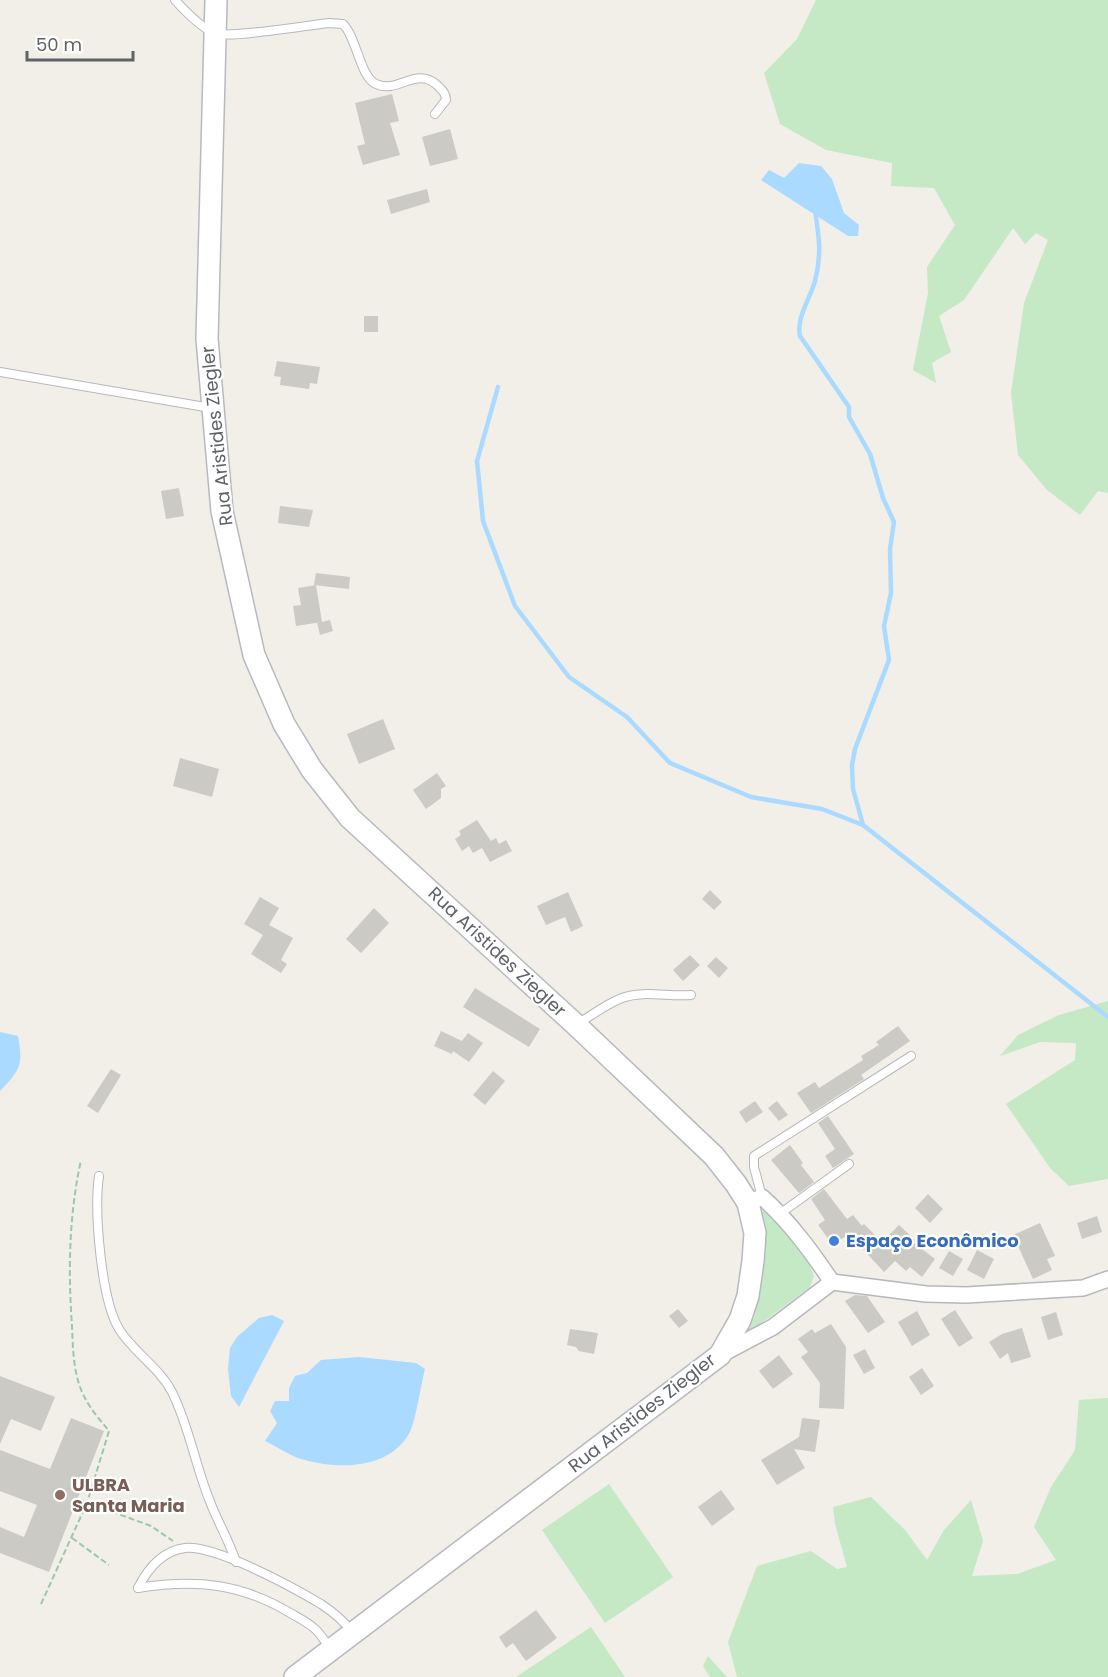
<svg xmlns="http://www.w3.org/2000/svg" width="1108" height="1677" font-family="Poppins,sans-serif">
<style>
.green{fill:#c5e8c5}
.water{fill:#aadaff}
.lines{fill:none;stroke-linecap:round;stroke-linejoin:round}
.stream{stroke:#aadaff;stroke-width:4.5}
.building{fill:#cccac5}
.service-casing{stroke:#b5b8bc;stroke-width:10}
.minor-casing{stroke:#b5b8bc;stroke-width:18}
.secondary-casing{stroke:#b6babf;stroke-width:24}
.path{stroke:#9cc7a9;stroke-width:2;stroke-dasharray:6 3;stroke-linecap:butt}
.service{stroke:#fff;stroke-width:8}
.minor{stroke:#fff;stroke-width:15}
.secondary{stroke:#fff;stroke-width:21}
.shop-dot{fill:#3f7fe0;stroke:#fff;stroke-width:2}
.education-dot{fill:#8d6e63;stroke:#fff;stroke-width:2}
.labels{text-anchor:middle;stroke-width:4.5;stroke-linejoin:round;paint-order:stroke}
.street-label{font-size:18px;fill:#5f6368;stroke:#fff}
.shop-label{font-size:18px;font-weight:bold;fill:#366cbe;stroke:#fff;text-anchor:start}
.education-label{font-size:18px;font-weight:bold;fill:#785e54;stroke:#fff;text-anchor:start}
</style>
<rect width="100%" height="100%" fill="#f1efe8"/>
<g class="green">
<path d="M816 0H1108V493L1098 491 1080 515 1047 490 1018 455 1011 393 1024 303 1048 240 1036 233 1025 244 1013 228 964 300 939 316 951 352 932 363 936 383 913 370 928 293 927 267 955 225 934 188 891 186 892 163 826 150 780 124 764 73 797 39Z"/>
<path d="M1108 1001V1179L1069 1186 1050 1168 1006 1104 1075 1060 1076 1043 1040 1042 1000 1056 1018 1035 1059 1015Z"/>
<path d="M764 1211 770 1213 809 1264 814 1276 810 1287 740 1339 754 1317 765 1255 759 1214Z"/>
<path d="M1108 1398V1677H737L728 1642 757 1566 811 1551 837 1569 847 1567 835 1524 833 1507 871 1497 906 1531 927 1560 944 1530 971 1500 983 1541 972 1576 1017 1574 1056 1560 1034 1527 1051 1487 1075 1450 1079 1400Z"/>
<path d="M609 1484 673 1577 605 1623 542 1530Z"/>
<path d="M591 1627 625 1677H516Z"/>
<path d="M708 1656 727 1677H710L703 1666Z"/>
</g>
<g class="water">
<path d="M799 163 821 166 832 179 844 213 859 225 858 236H848L761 180 769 170 784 178Z"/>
<path d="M0 1032 18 1036C23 1065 21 1069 0 1091Z"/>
<path d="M272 1315 284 1321 239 1407 231 1396 228 1369 230 1348 237 1337 259 1318Z"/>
<path d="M359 1357 416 1363 425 1369C421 1384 416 1419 410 1432 389 1471 335 1470 298 1458 287 1454 276 1446 265 1441L277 1423 270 1411 275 1401H289V1388L295 1376 307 1373 321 1360Z"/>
</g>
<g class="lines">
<g class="stream">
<path d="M815 210C819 237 822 254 815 281 810 299 796 318 800 336L849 407V417L870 454 883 498 894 522 890 549 891 593 884 626 889 660 855 749 852 765 853 789 863 825"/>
<path d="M498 387 477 461 483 521 515 606 569 677 627 717 670 763 751 797 822 809 863 825 1108 1017"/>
</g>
</g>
<g class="building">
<path d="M392 94 399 121 390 123 400 155 363 165 357 146 365 144 355 103Z"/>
<path d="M450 129 458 159 430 166 422 137Z"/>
<path d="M427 189 430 202 391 214 387 200Z"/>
<rect x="364" y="316" width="14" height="16"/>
<path d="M277 361 320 367 317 384 310 383 309 389 280 385 281 377 274 376Z"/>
<path d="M179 488 184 516 166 519 161 491Z"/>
<path d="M280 506 313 510 309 527 278 523Z"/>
<path d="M316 573 350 577 349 589 314 585Z"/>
<path d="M316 585 322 622 296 626 293 606 301 605 298 588Z"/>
<path d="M330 620 333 631 320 635 317 623Z"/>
<path d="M383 719 395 749 359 764 347 734Z"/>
<path d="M180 758 219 769 212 797 173 786Z"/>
<path d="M437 773 446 786 441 789V798L426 809 413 790Z"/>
<path d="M477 820 491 841 496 838 499 844 506 840 512 851 490 862 482 848 473 853 469 846 462 851 455 839 461 835 459 831Z"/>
<path d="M710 890 722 902 714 910 702 899Z"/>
<path d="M568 892 583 926 571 932 565 917 546 925 537 906Z"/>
<path d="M260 897 279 908 269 925 293 938 281 960 287 964 281 973 251 954 263 935 244 924Z"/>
<path d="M374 908 389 923 361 953 346 939Z"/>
<path d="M690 955 700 965 683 981 673 970Z"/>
<path d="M716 957 728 968 719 978 707 966Z"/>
<path d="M475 988 540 1029 529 1047 463 1007Z"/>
<path d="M898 1026 910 1041 861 1075 864 1079 811 1113 797 1093 815 1082 819 1088 863 1060 861 1056 879 1045 876 1042Z"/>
<path d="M441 1031 462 1041 468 1033 483 1043 469 1062 453 1051 452 1054 434 1046Z"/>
<path d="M111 1069 121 1075 98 1113 87 1106Z"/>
<path d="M493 1071 505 1081 485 1105 473 1095Z"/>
<path d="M755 1101 763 1112 746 1123 739 1112Z"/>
<path d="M777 1101 788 1115 779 1121 768 1108Z"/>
<path d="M828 1116 854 1154 833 1168 825 1156 835 1149 818 1123Z"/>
<path d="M790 1145 803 1163 801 1165 814 1182 799 1193 771 1160Z"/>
<path d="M824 1189 847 1219 853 1215 862 1226 864 1224 882 1242 899 1225 915 1240 913 1242 935 1259 922 1277 910 1267 906 1271 895 1261 884 1272 849 1234 833 1245 818 1225 825 1220 811 1199Z"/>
<path d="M928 1194 943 1209 930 1223 915 1208Z"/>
<path d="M1097 1216 1102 1232 1082 1239 1077 1223Z"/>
<path d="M1040 1223 1055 1256 1047 1259 1052 1270 1033 1279 1013 1235Z"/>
<path d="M977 1250 994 1259 984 1279 967 1270Z"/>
<path d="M949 1251 963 1259 953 1276 939 1268Z"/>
<path d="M855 1295 867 1296 885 1322 868 1333 845 1301Z"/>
<path d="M678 1309 688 1321 679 1328 669 1316Z"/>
<path d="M955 1310 973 1338 959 1347 941 1319Z"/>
<path d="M917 1311 930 1335 912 1346 898 1322Z"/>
<path d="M1056 1312 1063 1335 1048 1340 1041 1317Z"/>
<path d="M831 1324 846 1347 844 1409 819 1408 820 1383 801 1357 808 1352 798 1339 812 1329 815 1333Z"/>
<path d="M1022 1328 1031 1357 1011 1363 1008 1353 1000 1359 989 1342 1002 1334Z"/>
<path d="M570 1329 598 1333 594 1354 579 1351 576 1347 567 1345Z"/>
<path d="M865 1349 875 1368 864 1374 853 1355Z"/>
<path d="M779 1355 793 1374 773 1389 759 1371Z"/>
<path d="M922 1368 934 1386 921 1395 909 1377Z"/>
<path d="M0 1376 55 1397 41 1431 11 1419 0 1444Z"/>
<path d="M71 1418 104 1431 49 1572 0 1553V1527L24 1537 37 1505 0 1491V1450L50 1469Z"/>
<path d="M802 1418 820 1420 815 1452 794 1449 805 1468 777 1485 761 1460 799 1437Z"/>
<path d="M721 1490 735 1509 712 1526 698 1507Z"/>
<path d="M536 1610 557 1638 526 1661 513 1643 506 1648 499 1637Z"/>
</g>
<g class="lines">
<defs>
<g id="service">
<path d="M175 0C184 10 201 27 214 33 228 39 309 25 329 23L343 24C357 38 360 77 376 84 398 94 416 66 437 85 442 90 446 93 446 100L435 114"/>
<path d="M0 372 211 408"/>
<path d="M577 1024C591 1016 606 1004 622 998 643 990 669 997 691 995"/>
<path d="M99 1176C94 1211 101 1299 119 1329 133 1352 159 1367 172 1392 189 1426 195 1464 209 1499 217 1521 229 1540 236 1562"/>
<path d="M762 1197 754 1167V1156L911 1056"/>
<path d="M781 1213 849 1164"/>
<path d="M138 1588C148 1568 162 1551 185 1548 216 1545 294 1588 321 1604 333 1612 344 1621 352 1632"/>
<path d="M138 1588C196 1579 241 1583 292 1614 299 1618 309 1623 315 1629 321 1634 325 1642 330 1648"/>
</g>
<g id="minor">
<path d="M748 1203 762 1197C790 1222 811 1251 832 1282"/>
<path d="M832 1282 926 1294 966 1295 1083 1288 1108 1279"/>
<path d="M720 1355 773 1327 832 1282"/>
</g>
<path id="secondary" d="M216 0 207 339 222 511 254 655 284 724 312 770 350 818 576 1025 714 1156 736 1184 748 1203 755 1233 753 1261 748 1296 740 1320 720 1355 295 1677"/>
</defs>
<use href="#service" class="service-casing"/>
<use href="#minor" class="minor-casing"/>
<use href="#secondary" class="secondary-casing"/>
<g class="path">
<path d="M78 1499 151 1526 173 1541"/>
<path d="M72 1538 109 1565"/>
<path d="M41 1604 87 1503 109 1431C101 1421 91 1410 85 1398 73 1376 73 1349 72 1326 68 1270 69 1215 81 1160"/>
</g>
<use href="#service" class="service"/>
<use href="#minor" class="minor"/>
<use href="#secondary" class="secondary"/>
</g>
<circle class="shop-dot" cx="834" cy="1241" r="6"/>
<circle class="education-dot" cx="60" cy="1495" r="6"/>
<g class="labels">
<g class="street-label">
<text transform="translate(217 436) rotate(-96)" y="6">Rua Aristides Ziegler</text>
<text transform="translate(497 952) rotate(43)" y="6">Rua Aristides Ziegler</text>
<text transform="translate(642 1413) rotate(-38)" y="6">Rua Aristides Ziegler</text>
</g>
<g class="shop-label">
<text x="846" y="1247">Espaço Econômico</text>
</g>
<g class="education-label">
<text x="72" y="1491">ULBRA<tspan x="72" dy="21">Santa Maria</tspan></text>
</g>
</g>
<path d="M27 51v9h106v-9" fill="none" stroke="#5f6368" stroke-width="3"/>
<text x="36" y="51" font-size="18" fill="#5f6368" stroke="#ffffff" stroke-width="4.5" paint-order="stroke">50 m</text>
</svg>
